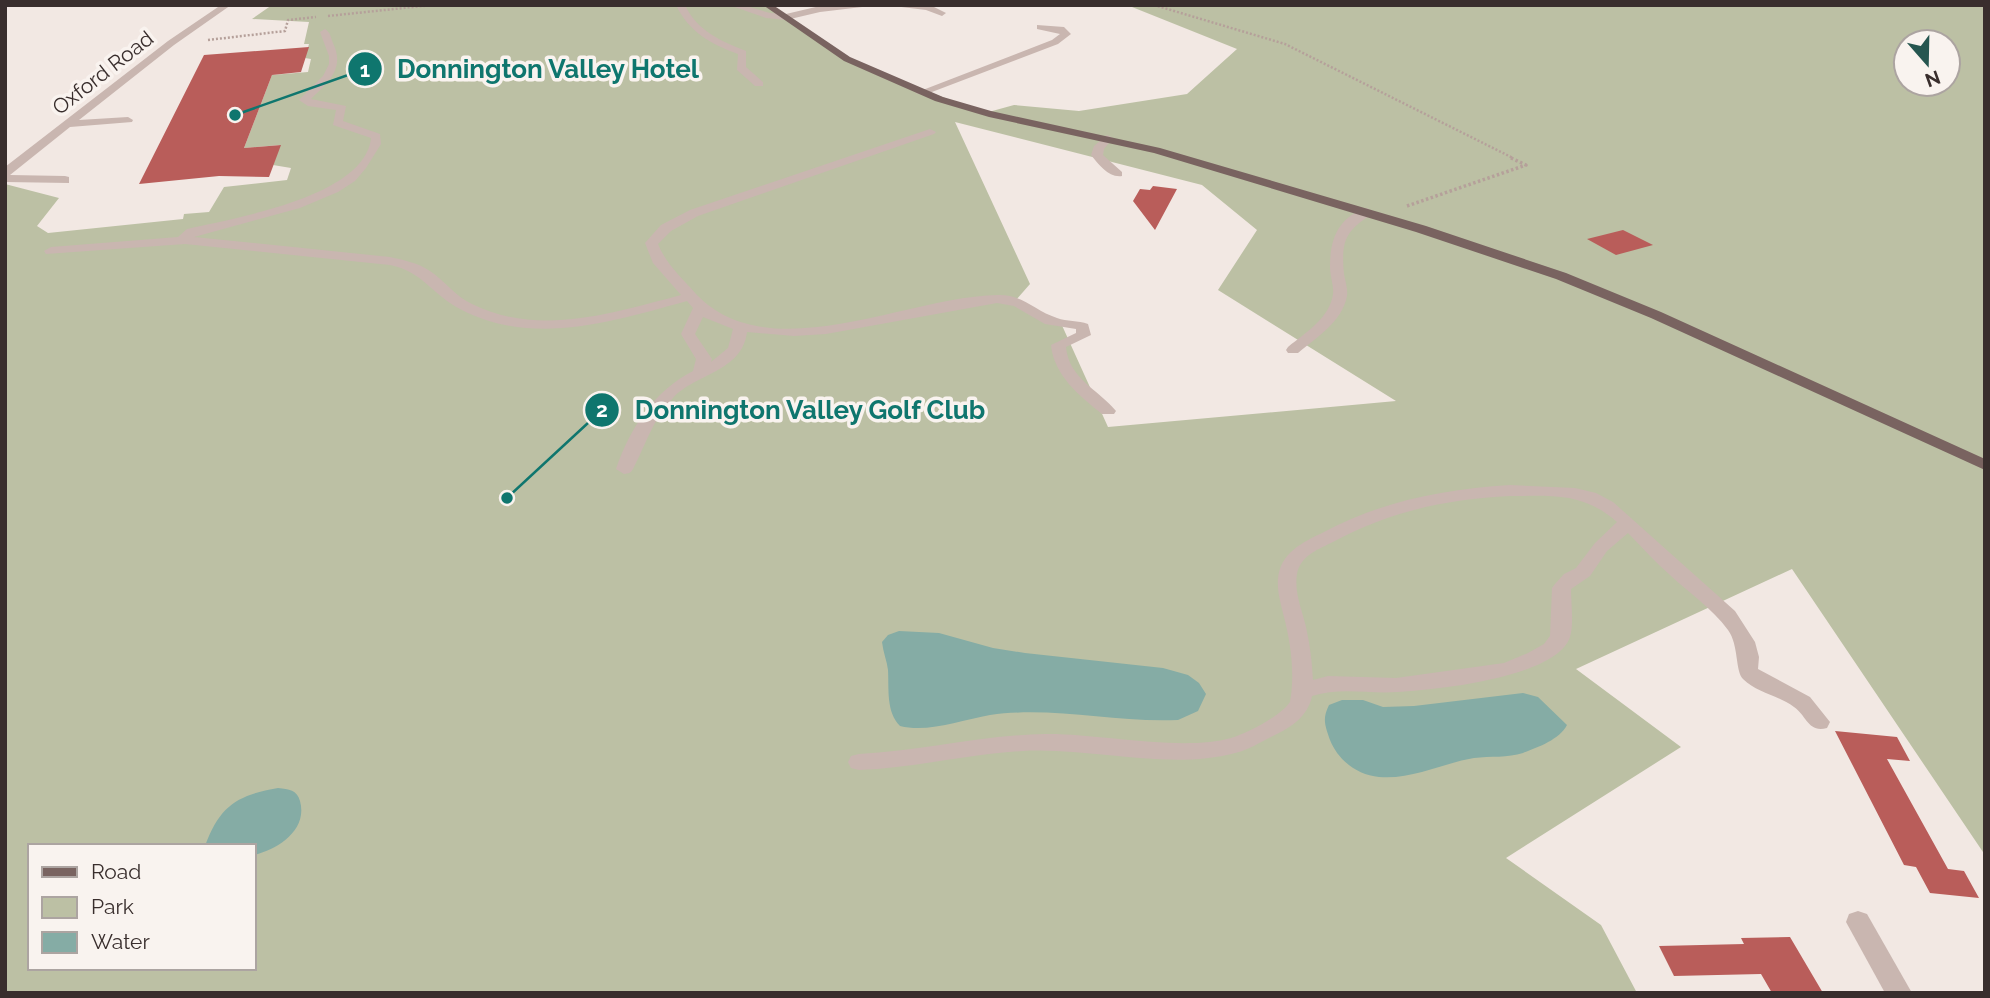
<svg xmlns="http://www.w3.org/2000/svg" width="1990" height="998" font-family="Raleway,sans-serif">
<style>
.green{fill:#bcc0a4;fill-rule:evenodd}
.water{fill:#85aca5}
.building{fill:#b95d5a}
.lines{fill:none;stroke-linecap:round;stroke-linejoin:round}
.path-far1{stroke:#b5a09a;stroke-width:2.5;stroke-dasharray:2 2;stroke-linecap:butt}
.path{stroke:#b5a09a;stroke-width:3.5;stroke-dasharray:2.5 2.5;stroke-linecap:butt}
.minor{fill:#c9b6b0;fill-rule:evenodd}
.major{fill:#796360;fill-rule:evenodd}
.labels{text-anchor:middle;stroke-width:7;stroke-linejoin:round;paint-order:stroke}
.far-street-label{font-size:21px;fill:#392e2d;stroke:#f9f3ef}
.leader{fill:none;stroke:#0f766e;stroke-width:2.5}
.callout-dot{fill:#0f766e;stroke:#f9f3ef;stroke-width:2.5}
.mark-label{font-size:21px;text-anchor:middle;font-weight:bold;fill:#fff}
.callout-label{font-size:26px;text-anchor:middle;font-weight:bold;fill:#0f766e;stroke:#f9f3ef;stroke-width:7;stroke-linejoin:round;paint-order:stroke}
</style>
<rect width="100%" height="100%" fill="#f2e8e3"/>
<path class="green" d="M272 5H767L860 66 985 113 1014 105 1079 111 1187 94 1237 49 1127 5H1985V855L1792 569 1576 669 1681 747 1506 858 1601 925 1637 993H5V184L59 198 37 226 48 233 183 219 184 214 209 212 224 187 287 180 291 168 273 165 280 145 244 148 272 75 308 72 311 59 305 58 309 44H304L309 22 252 19ZM1906 42H1948V84H1906ZM955 122 1202 185 1257 230 1218 290 1396 401 1108 427 1060 321 1016 300 1030 284ZM30 846H254V968H30Z"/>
<g class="water">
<path d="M899 631 939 633 993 648 1025 653 1163 668 1188 675 1199 683 1206 694 1198 711 1178 720C1115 723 1053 706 990 715 962 720 928 733 900 726 886 712 889 689 888 670 887 661 883 652 882 642L888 635Z"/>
<path d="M1523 693 1538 697 1567 725C1559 740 1538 747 1523 753 1508 758 1490 756 1474 758 1443 763 1412 780 1379 777 1357 775 1338 760 1330 740 1325 725 1322 719 1329 705L1342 700H1363L1383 707 1414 706Z"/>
<path d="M278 788C289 789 297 790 300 801 308 830 278 849 254 855V846H205C220 805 238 795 278 788Z"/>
</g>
<g class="building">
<path d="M309 47 301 72 272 75 244 148 281 145 269 177 219 176 139 184 204 55Z"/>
<path d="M1153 186 1177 189 1155 230 1133 201 1140 189 1150 190Z"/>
<path d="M1623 230 1653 245 1616 255 1587 239Z"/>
<path d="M1835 731 1897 737 1910 761 1887 759 1948 869 1964 871 1979 898 1930 893 1916 867 1904 865Z"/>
<path d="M1790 937 1823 993H1772L1761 974 1674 976 1659 946 1744 944 1741 938Z"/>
</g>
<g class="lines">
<g class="path-far1">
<path d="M1154 5 1285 44 1513 158"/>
<path d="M328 16 432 5"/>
<path d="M208 40 285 31 288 20 316 17"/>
</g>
<path class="path" d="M1407 206 1526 165 1509 157"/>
<g class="minor">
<path d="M221 5H231L174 45 79 120 128 117 133 120 132 122 70 127 10 175 65 176 69 177V183L5 182V167L168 41Z"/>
<path d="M676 5H685C697 31 721 41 746 51V67L763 82V86H755L737 70 738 54C711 44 689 32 676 5Z"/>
<path d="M729 5H743L770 13 786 14 820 6 879 5 820 12 786 20 766 18Z"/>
<path d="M885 5H930L946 13 942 16 926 10Z"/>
<path d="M1037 25 1064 27 1071 34 1058 44 924 95 915 93 1052 40 1060 34 1037 29Z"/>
<path d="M325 29C331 33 330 36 333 43 345 68 329 82 311 99L346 106 343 121 380 134 381 144 366 168 355 181 338 192 300 208 194 237 390 257C404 260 418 263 430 271 445 281 455 296 472 304 539 337 613 313 681 295L653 263 645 243 661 225 690 210 930 129 936 132 934 134 698 216 671 231 658 244C666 264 682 278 696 294 769 371 908 296 998 295 1022 294 1035 311 1057 318 1067 322 1078 320 1088 324L1091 335 1066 347C1069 379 1098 389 1116 411L1114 414H1102C1080 396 1054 376 1051 345L1076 333V329L1045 324 1014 306 997 303 826 334 794 336 747 332C742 372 696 373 673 398 653 419 646 444 633 469 630 474 629 473 624 474L616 469C630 428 654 391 693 371L696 359 681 334 693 308 687 301C614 321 534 347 462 310 433 296 424 272 390 265L185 244 46 254 44 251 51 247 178 237 187 229C234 218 365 197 371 138L333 125 336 110 308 106 299 100 323 76 329 64V56L320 32ZM703 317 733 329 728 348 711 362 712 359 695 334Z"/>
<path d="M1107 135 1113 138 1104 149 1103 155 1122 172V176C1109 178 1099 165 1091 155L1094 146Z"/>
<path d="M1367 208 1373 212 1371 215C1345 231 1341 242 1344 274 1345 280 1348 289 1347 296 1342 322 1317 337 1298 353H1288L1286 350 1288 347C1305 333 1330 318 1333 294 1334 286 1330 276 1330 267 1330 239 1338 217 1367 208Z"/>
<path d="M1510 485 1575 488 1596 493 1613 502 1735 611 1755 642 1759 657 1758 669 1810 697 1830 722 1827 728C1808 733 1807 716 1794 707 1778 695 1757 693 1743 679 1735 671 1739 645 1728 630 1712 608 1689 593 1670 575 1655 562 1642 547 1628 533L1607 551 1590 576 1571 589C1571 604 1574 624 1570 637 1556 678 1435 690 1397 692 1368 694 1340 687 1312 696 1308 716 1292 727 1273 736 1260 742 1249 750 1235 753 1169 771 1090 747 1023 751 968 754 914 768 859 770L851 768 848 762 851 756 859 754C921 751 982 735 1045 734 1098 733 1182 752 1231 738 1247 733 1281 716 1290 702 1295 674 1291 644 1284 617 1281 604 1277 592 1278 579 1280 553 1303 542 1324 532 1382 501 1445 489 1510 485ZM1510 496C1552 496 1583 492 1617 522L1595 543 1576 568 1564 574 1555 584 1552 588 1550 636 1544 644 1528 653 1504 663 1396 678 1328 676 1313 680C1312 662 1310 645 1306 627 1302 610 1294 592 1297 574 1300 557 1316 550 1331 543 1388 512 1446 499 1510 496Z"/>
<path d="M1858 911 1867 914 1912 993H1885L1846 922 1849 914Z"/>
</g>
<path class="major" d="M763 5H773L850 57 943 97 991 111 1160 148 1426 226 1566 273 1661 312 1985 459V470L1651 318 1556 279 1416 232 1154 153 989 117 935 101 844 61Z"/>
</g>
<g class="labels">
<g class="far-street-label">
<text transform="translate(103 73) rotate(-38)" y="7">Oxford Road</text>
</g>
</g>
<path class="leader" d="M235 115L365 69M507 498L602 410"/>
<g class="callout-dot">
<circle cx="235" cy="115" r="7"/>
<circle cx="507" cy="498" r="7"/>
<circle cx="365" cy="69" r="18"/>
<circle cx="602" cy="410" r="18"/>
</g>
<g class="mark-label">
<text x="365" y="77">1</text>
<text x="602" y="417">2</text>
</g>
<g class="callout-label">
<text x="548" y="78">Donnington Valley Hotel</text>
<text x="810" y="419">Donnington Valley Golf Club</text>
</g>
<rect width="1990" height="998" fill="none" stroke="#392e2d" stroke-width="14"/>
<rect x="28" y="844" width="228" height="126" fill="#f9f3ef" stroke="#aca4a1" stroke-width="2"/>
<rect x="42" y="867" width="35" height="10" fill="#796360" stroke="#aca4a1" stroke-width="2"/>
<text x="91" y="879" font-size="21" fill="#392e2d">Road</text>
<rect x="42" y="897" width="35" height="21" fill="#bcc0a4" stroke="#aca4a1" stroke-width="2"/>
<text x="91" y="914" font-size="21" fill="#392e2d">Park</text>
<rect x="42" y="932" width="35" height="21" fill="#85aca5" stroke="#aca4a1" stroke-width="2"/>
<text x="91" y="949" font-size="21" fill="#392e2d">Water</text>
<g transform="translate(1927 63) rotate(160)"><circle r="33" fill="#f9f3ef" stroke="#aca4a1" stroke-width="2"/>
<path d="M0-5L12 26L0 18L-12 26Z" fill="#265650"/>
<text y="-10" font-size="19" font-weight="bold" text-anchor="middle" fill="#392e2d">N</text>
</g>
</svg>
